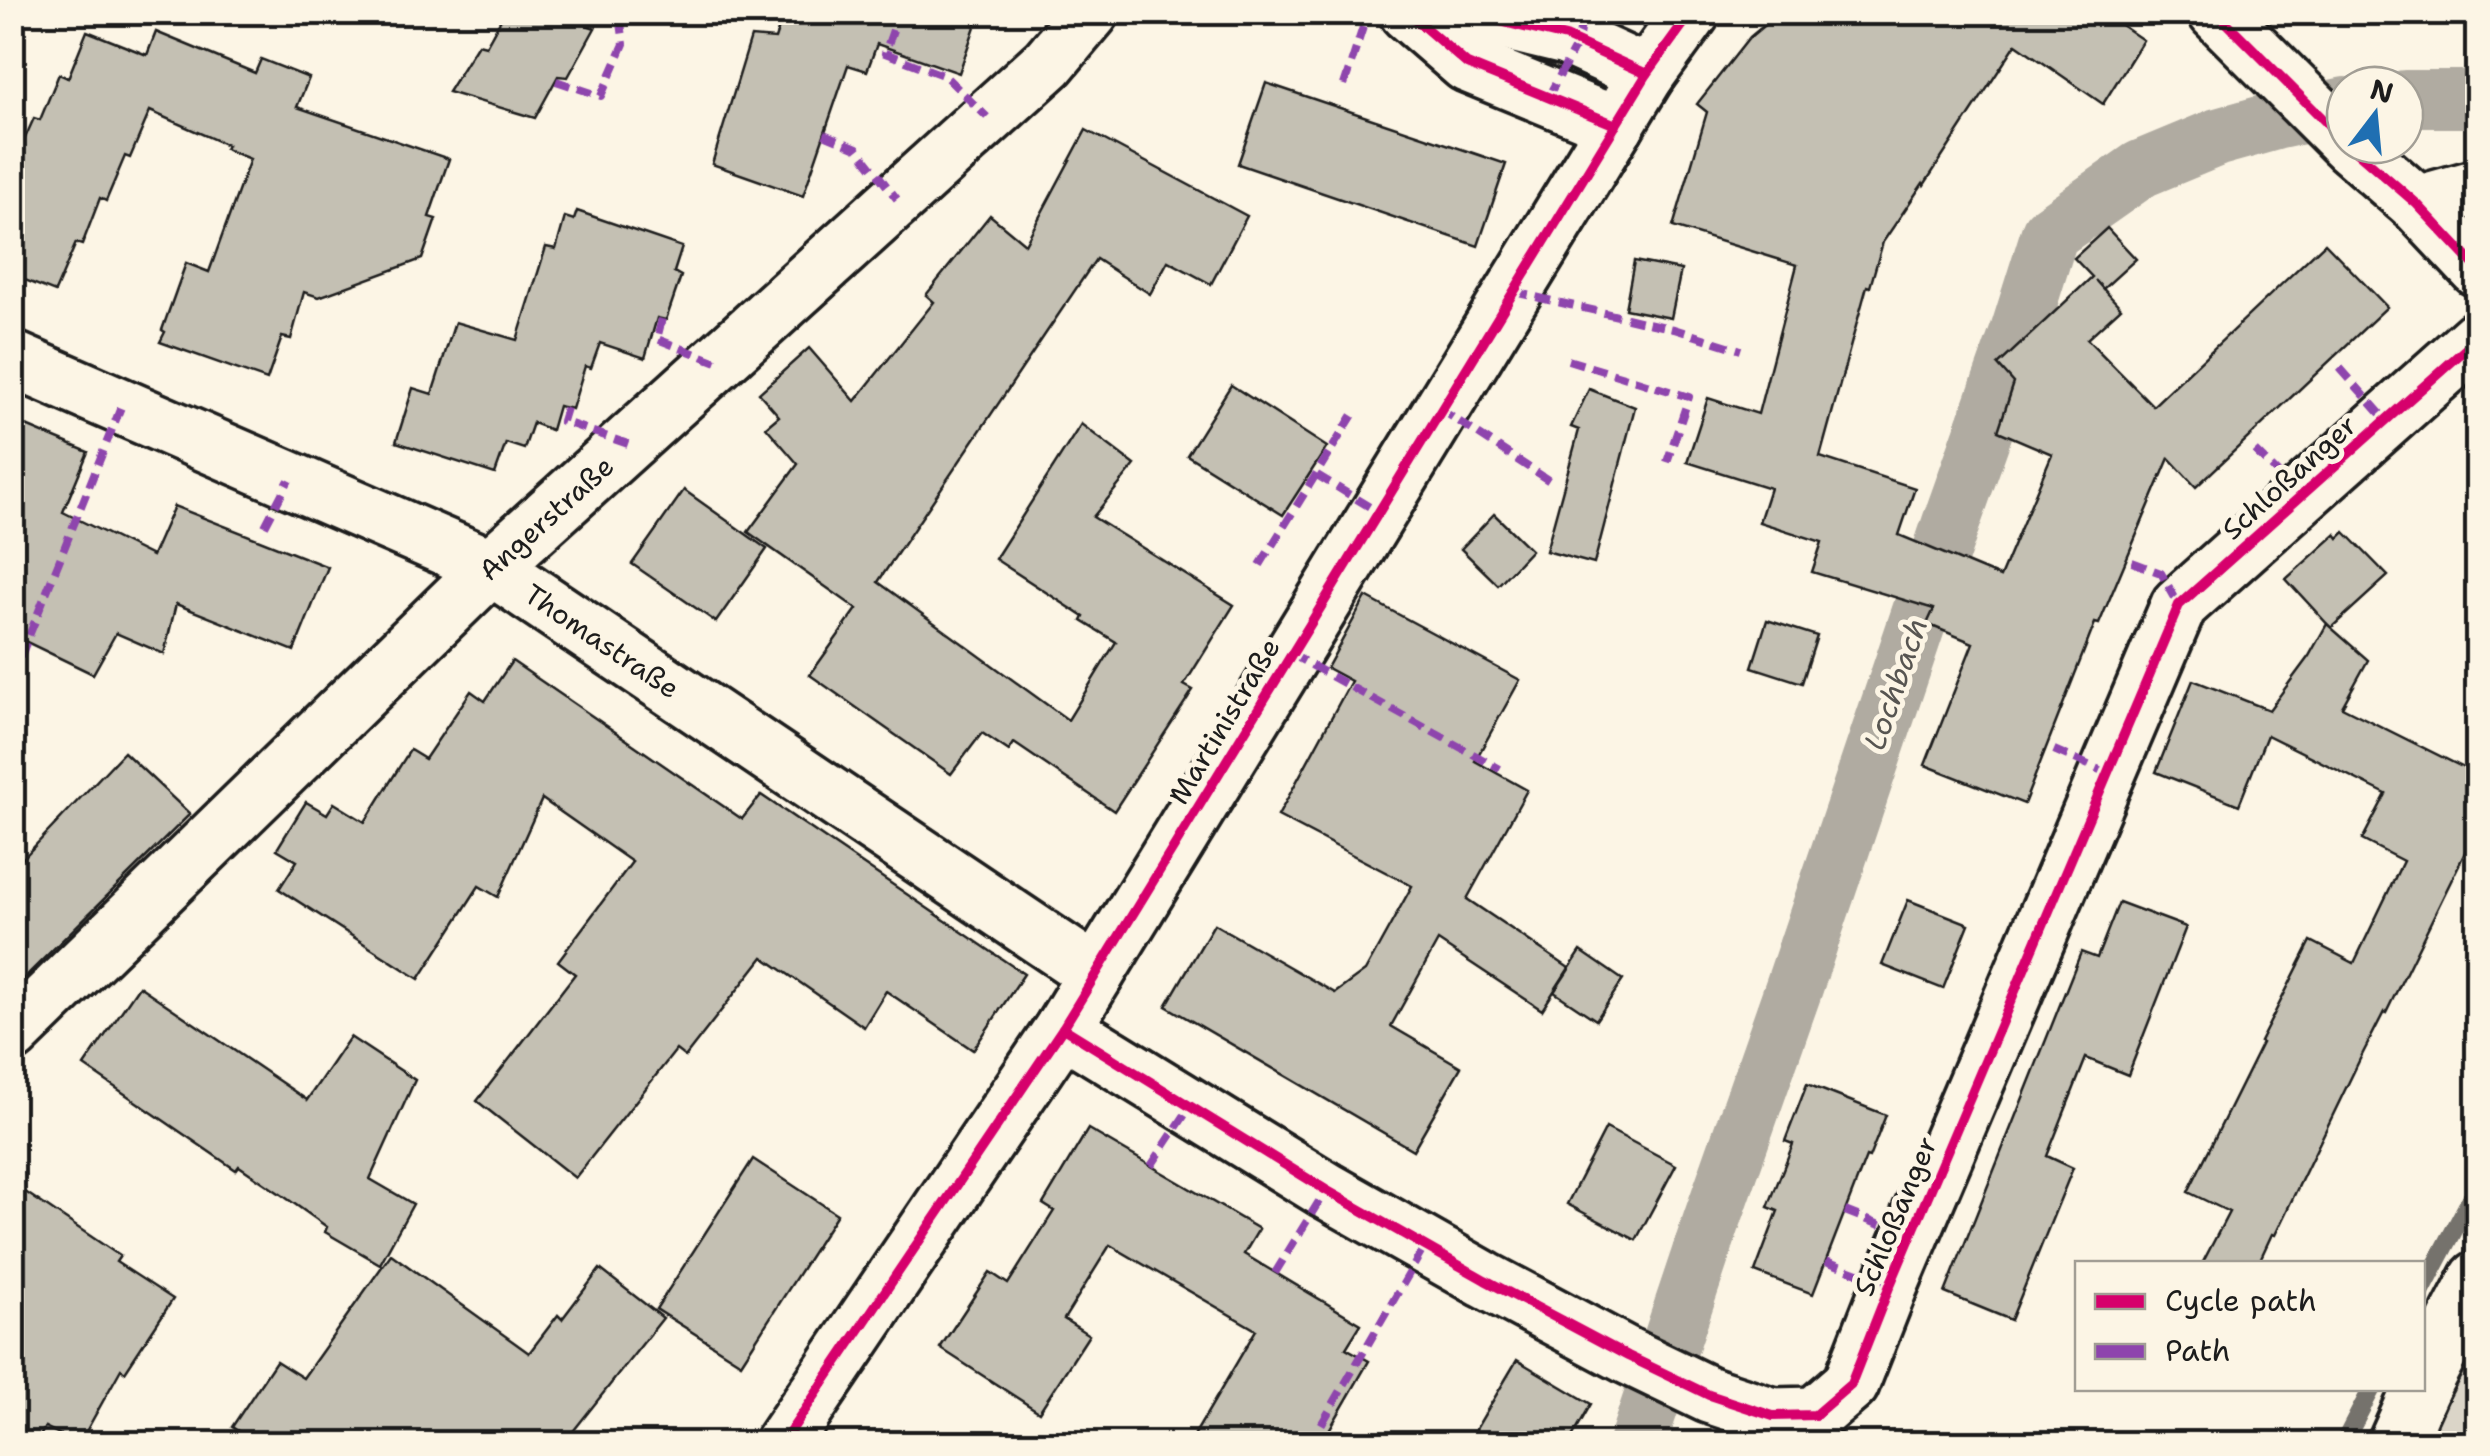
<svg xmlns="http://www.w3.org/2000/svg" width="2490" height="1456" font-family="'Shantell Sans',sans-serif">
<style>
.green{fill:#dbd5c8;stroke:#7c7872;stroke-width:2.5}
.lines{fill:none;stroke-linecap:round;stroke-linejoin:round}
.stream{stroke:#75726c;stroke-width:18}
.canal{stroke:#b0aba1;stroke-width:58}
.building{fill:#c4c0b3;stroke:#1c1c1c;stroke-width:2.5}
.minor-casing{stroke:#1c1c1c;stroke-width:62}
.minor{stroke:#fcf5e5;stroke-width:55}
.quiet{stroke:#8e44ad;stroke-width:8;stroke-dasharray:15 8;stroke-linecap:butt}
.cycleway-casing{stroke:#fcf5e5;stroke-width:16}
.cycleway{stroke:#d6006c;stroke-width:10}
.labels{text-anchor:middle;stroke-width:10;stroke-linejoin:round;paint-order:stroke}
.street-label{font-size:28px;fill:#1c1c1c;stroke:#fcf5e5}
.water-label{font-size:30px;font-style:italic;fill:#575551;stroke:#fcf5e5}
</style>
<rect width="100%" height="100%" fill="#fcf5e5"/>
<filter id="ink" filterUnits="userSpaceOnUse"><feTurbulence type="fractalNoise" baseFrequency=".01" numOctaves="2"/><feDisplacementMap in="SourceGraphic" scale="20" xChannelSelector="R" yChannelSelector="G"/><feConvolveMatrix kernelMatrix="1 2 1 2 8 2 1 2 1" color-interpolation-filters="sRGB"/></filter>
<g filter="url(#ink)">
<path class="green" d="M2477 1297V1443H2407Z"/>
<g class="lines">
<g class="stream">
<path d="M2422 1291 2478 1185"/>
<path d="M2343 1444 2372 1388"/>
</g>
<g class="canal">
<path d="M2405 99H2478"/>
<path d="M1637 1444 1712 1220 1793 990 1951 523 2019 332 2050 233 2141 169 2218 137 2275 121 2345 106"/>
</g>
</g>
<g class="building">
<path d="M505 12H550L595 28 568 77 558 76 535 118 448 92 478 44 486 46Z"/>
<path d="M784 12H980L959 73 877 44 867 71 848 65 803 196 712 164 751 37 775 39Z"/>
<path d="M1780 12H2102L2143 40 2103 104 2016 44 1924 185 1923 183 1883 242 1870 287 1867 286 1820 457 1915 488 1899 535 2000 577 2052 454 1998 431 2014 383 1998 365 2092 277 2074 258 2107 228 2136 259 2103 289 2095 280 2121 308 2087 339 2153 406 2325 243 2387 307 2196 487 2169 458 2099 624 2095 623 2024 804 1925 765 1973 643 1927 624 1934 609 1812 572 1822 542 1759 522 1770 488 1687 462 1708 398 1758 414 1797 265 1673 227 1707 112 1697 104 1750 37Z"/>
<path d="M87 31 147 55 156 32 255 73 261 59 309 78 297 107 449 159 429 217 436 219 422 259 319 297 304 292 291 339 282 337 267 380 160 342 165 332 162 330 186 263 209 272 250 159 225 149 227 145 150 111 130 158 125 156 106 201 100 198 82 245 76 243 55 292 12 275V167L34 118 40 120 59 74 68 78Z"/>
<path d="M1266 83 1506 164 1478 246 1238 164Z"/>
<path d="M1086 130 1247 216 1211 284 1168 261 1150 294 1096 259 878 582 1068 720 1116 642 1082 621 1084 617 995 559 1081 424 1135 465 1093 517 1234 605 1184 685 1193 690 1114 811 1014 743 1009 751 982 733 951 774 810 675 857 609 748 532 798 464 766 427 779 416 759 393 809 348 855 401 934 302 926 295 990 215 1025 244Z"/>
<path d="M577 211 682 247 674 272 681 276 666 320 657 318 645 358 600 343 591 368 585 366 572 409 558 406 551 430 533 423 524 449 506 443 495 474 396 442 413 388 432 394 455 322 517 340 546 247 556 249 565 217 574 220Z"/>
<path d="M1634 261 1681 270 1671 318 1625 309Z"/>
<path d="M1231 385 1327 447 1283 515 1187 455Z"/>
<path d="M1589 389 1635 407 1594 564 1546 551 1579 430 1571 427Z"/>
<path d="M12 420 88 452 63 512 152 556 174 506 328 567 294 651 176 604 164 654 116 633 93 674 12 635Z"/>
<path d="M684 490 767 549 716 622 632 564Z"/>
<path d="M1494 514 1531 550 1498 585 1461 549Z"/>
<path d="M2345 532 2388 576 2331 628 2286 579 2336 534 2339 538Z"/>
<path d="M1366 597 1520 680 1475 761 1527 790 1467 899 1569 968 1542 1010 1438 941 1391 1026 1461 1067 1413 1150 1166 1006 1214 924 1335 993 1365 971 1412 886 1278 816 1351 681 1327 668Z"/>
<path d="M1767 620 1817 636 1802 683 1752 667Z"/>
<path d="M2327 624 2368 660 2342 707 2478 775V826L2386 1013 2384 1012 2359 1061 2275 1235 2272 1234 2258 1264H2202L2229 1212 2188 1192 2262 1043 2260 1042 2311 941 2354 963 2403 861 2362 840 2386 794 2267 735 2239 805 2156 772 2193 680 2269 710 2309 656Z"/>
<path d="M512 661 742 819 761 795 1024 974 973 1050 886 991 864 1027 763 957 685 1057 676 1050 575 1178 477 1101 575 974 558 961 632 862 542 799 498 897 479 886 419 979 279 889 297 861 277 849 306 802 327 814 334 803 365 822 410 750 425 759 471 691 485 701Z"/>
<path d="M124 752 190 814 12 990V870Z"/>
<path d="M1908 900 1969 924 1943 989 1882 965Z"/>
<path d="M2119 902 2186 927 2128 1075 2086 1058 2047 1156 2073 1168 2011 1320 1945 1293 2081 952 2097 958Z"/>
<path d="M1581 951 1623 980 1596 1020 1554 992Z"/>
<path d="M139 986 307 1100 350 1037 415 1080 370 1179 413 1204 380 1264 325 1232 327 1227 282 1195 239 1166 236 1170 84 1066Z"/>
<path d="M1807 1084 1886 1115 1869 1158 1866 1157 1813 1294 1755 1272 1778 1211 1768 1207 1793 1144 1785 1141Z"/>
<path d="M1606 1128 1676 1165 1636 1240 1567 1204Z"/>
<path d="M1088 1129 1259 1229 1244 1254 1361 1324 1346 1348 1369 1361 1321 1444H1189L1256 1330 1110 1245 1064 1319 1089 1335 1039 1412 940 1348 990 1272 1008 1284 1054 1211 1043 1204Z"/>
<path d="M753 1159 837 1214 741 1363 656 1309Z"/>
<path d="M12 1183 120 1256 116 1262 173 1299 125 1372 121 1369 79 1444 45 1427 36 1444H12Z"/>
<path d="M391 1254 529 1353 558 1315 562 1319 600 1269 663 1318 563 1444H258L232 1427 276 1361 303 1378Z"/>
<path d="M1517 1360 1591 1404 1568 1444H1467Z"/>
</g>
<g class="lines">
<defs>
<g id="minor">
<path d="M1407 12 1467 64 1616 125"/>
<path d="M1446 12 1479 16 1566 37 1647 74"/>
<path d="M2216 12 2345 141"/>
<path d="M2349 145 2417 204 2478 269"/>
<path d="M2417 204 2478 187"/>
<path d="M12 359 491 567 1096 974"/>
<path d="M1063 1028 1326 1190 1485 1280 1628 1356 1709 1395 1773 1416 1815 1415 1851 1384 1890 1285 2179 605 2478 338"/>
<path d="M12 1034 491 567 1048 63 1091 12"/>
<path d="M2422 1386 2478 1279"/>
<path d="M782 1444 1063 1028 1647 74 1692 12"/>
<path d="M2396 1444 2421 1388"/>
</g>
</defs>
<use href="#minor" class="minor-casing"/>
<use href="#minor" class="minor"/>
<g class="quiet">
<path d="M893 30 885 53 945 76 987 117"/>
<path d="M556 81 601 96 624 44 620 16"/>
<path d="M1344 85 1368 12"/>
<path d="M1548 97 1578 42 1583 12"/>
<path d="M824 134 857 148 897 199"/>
<path d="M1514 292 1674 329 1741 350"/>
<path d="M662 319 657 339 717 362"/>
<path d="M1568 360 1689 397 1667 462"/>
<path d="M2340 368 2386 420"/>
<path d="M566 408 562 421 628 444"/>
<path d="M1440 409 1554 484"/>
<path d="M2255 451 2301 496"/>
<path d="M1317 475 1378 512"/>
<path d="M265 526 289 480"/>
<path d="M2132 562 2161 573 2179 605"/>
<path d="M1260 565 1354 413"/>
<path d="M1291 654 1500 769"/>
<path d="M12 678 121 407"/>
<path d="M2054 750 2107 773"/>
<path d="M1151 1166 1190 1107"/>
<path d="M1845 1211 1910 1237"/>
<path d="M1826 1261 1890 1285"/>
<path d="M1275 1273 1326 1190"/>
<path d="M1310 1444 1425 1246"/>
</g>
<defs>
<g id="cycleway">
<path d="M1407 12 1467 64 1616 125"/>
<path d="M1446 12 1479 16 1566 37 1647 74"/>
<path d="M2216 12 2345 141"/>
<path d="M2349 145 2417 204 2478 269"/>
<path d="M1063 1028 1326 1190 1485 1280 1628 1356 1709 1395 1773 1416 1815 1415 1851 1384 1890 1285 2179 605 2478 338"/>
<path d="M782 1444 1063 1028 1647 74 1692 12"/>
</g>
</defs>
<use href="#cycleway" class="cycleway-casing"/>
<use href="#cycleway" class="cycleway"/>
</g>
</g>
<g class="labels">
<g class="street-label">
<text transform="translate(2289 477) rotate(-42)" y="10">Schloßanger</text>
<text transform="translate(546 518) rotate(-42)" y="10">Angerstraße</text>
<text transform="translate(602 641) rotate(34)" y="10">Thomastraße</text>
<text transform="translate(1224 721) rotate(-59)" y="10">Martinistraße</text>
<text transform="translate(1895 1216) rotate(-67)" y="10">Schloßanger</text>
</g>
<g class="water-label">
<text transform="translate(1896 684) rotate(-71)" y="10">Lochbach</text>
</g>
</g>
<rect width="2490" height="1456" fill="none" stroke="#fcf5e5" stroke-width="50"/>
<rect x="25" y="25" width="2440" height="1406" fill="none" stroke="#1c1c1c" stroke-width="4" filter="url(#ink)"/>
<rect x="2075" y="1261" width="350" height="130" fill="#fcf5e5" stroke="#a29e95" stroke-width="2.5"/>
<rect x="2095" y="1294" width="50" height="15" fill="#d6006c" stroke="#a29e95" stroke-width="2.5"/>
<text x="2165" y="1311" font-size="30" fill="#1c1c1c">Cycle path</text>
<rect x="2095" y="1344" width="50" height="15" fill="#8e44ad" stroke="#a29e95" stroke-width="2.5"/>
<text x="2165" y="1361" font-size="30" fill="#1c1c1c">Path</text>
<g transform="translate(2375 115) rotate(16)"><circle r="48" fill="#fcf5e5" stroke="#a29e95" stroke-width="2.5"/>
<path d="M0-8L18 38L0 25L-18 38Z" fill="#1f6fb2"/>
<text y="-15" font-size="28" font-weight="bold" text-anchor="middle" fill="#1c1c1c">N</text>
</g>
</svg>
